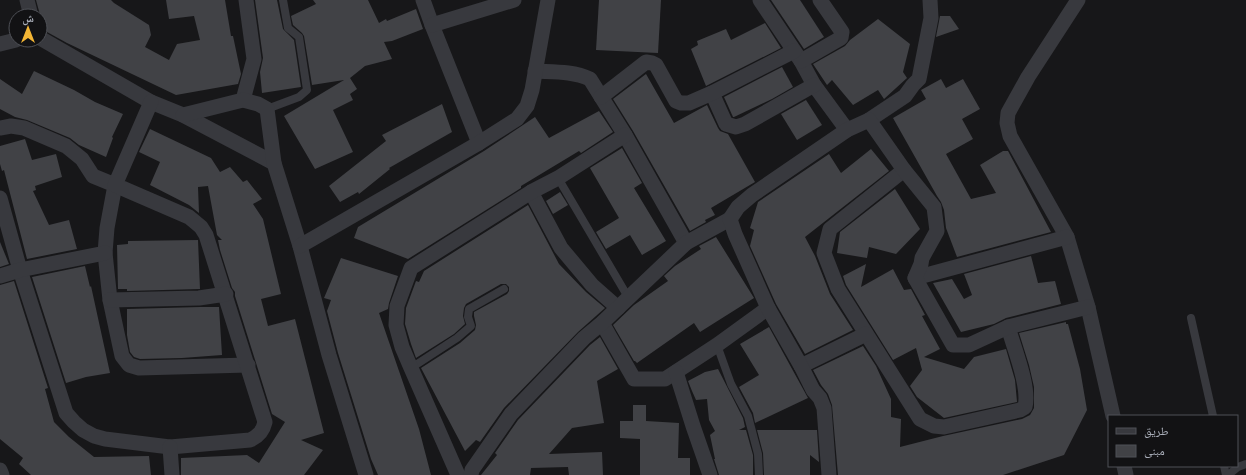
<svg xmlns="http://www.w3.org/2000/svg" width="1246" height="475" font-family="'PT Sans','Noto Naskh Arabic',sans-serif">
<style>
.building{fill:#414246}
.lines{fill:none;stroke-linecap:round;stroke-linejoin:round}
.lane{stroke:#38393e;stroke-width:8}
.street{stroke:#38393e;stroke-width:15}
</style>
<rect width="100%" height="100%" fill="#171719"/>
<g class="building">
<path d="M36 0H111L114 3 149 25 151 35 145 47 169 60 177 44 200 40 194 16 169 19 166 0H225L231 36H233L241 74 238 84 176 95 67 43 47 32 42 22Z"/>
<path d="M255 0H277L283 29 294 40 301 87 262 93 260 72 263 58Z"/>
<path d="M313 0H368L379 23 386 19 387 21 416 9 423 29 392 41 384 42 392 59 365 66 350 78 357 89 350 94 353 100 333 110 353 152 315 169 284 116 344 80 312 85 304 36 302 33 293 25 291 16 316 4Z"/>
<path d="M599 0H661L658 53 596 50Z"/>
<path d="M771 0H800L824 37 804 49Z"/>
<path d="M940 16H950L959 29 936 37Z"/>
<path d="M878 19 910 44 903 72 907 78 884 99 878 90 853 105 832 80 827 85 813 64 845 46 850 40Z"/>
<path d="M765 23 781 48 706 86 691 49 698 45 697 41 726 29 731 40Z"/>
<path d="M782 67 793 87 772 99 734 117H733L724 97Z"/>
<path d="M34 71 74 90 95 102 123 114 112 137 113 138 106 157 79 145 70 138 27 120 15 117 0 109V79L22 94Z"/>
<path d="M646 74 674 123 707 105 718 128 720 131 728 134 755 182 711 208 715 215 705 220 706 222 690 231 633 131 613 99Z"/>
<path d="M941 79 946 88 963 79 980 109 962 119 973 139 946 154 971 199 996 193 980 165 1003 151H1008L1051 232 957 257 946 228 944 210 941 202 937 196 893 118 926 99 921 90Z"/>
<path d="M806 100 822 125 797 140 781 114Z"/>
<path d="M442 104 452 132 389 168 390 169 359 194 358 192 340 202 329 186 386 141 382 135Z"/>
<path d="M599 111 613 132 581 153 579 151 521 186V188L408 259 354 238 358 227 484 151 535 117 549 138Z"/>
<path d="M150 129 211 158 220 172 230 167 243 182 247 180 262 199 253 204 263 219 281 294 261 299 268 326 295 319 324 433 301 440 323 450 304 475H181V458L247 455 259 463 285 422 272 414 235 296V292L232 288 220 250 218 240H222L217 235 208 186 198 187 199 213 189 205 150 185 160 162 139 152Z"/>
<path d="M25 139 32 160 56 154 62 177 35 186 36 190 33 191 49 225 69 220 77 249 27 259 4 170 2 171 0 164V146Z"/>
<path d="M622 148 642 183 634 188 666 241 642 255 630 235 606 249 596 232 619 218 590 168Z"/>
<path d="M871 149 889 171 805 237 815 256 830 294 853 330 805 354 776 304 750 246 754 230 750 228 758 202 829 154 841 173Z"/>
<path d="M895 189 920 229 896 254 869 247 867 258 837 253 840 232Z"/>
<path d="M560 192 568 205 553 214 546 201Z"/>
<path d="M528 205 559 264 586 292 605 308 578 332 504 408 480 442 476 440 465 451 421 368 460 343 475 330 476 325 474 316V312L507 294 509 291V287L506 284H501L466 304 464 308 463 316 465 324 454 334 416 358 411 344 405 324 406 308 416 281 419 282 424 271Z"/>
<path d="M716 237 754 298 700 332 694 323 637 363 635 361H634L613 325 634 305 668 281 664 276 675 266 701 249 699 246Z"/>
<path d="M198 240 200 289 127 291V289H118L117 245 128 244V241Z"/>
<path d="M0 242 9 264 0 267Z"/>
<path d="M1031 256 1038 283 1055 281 1061 304 1006 318 994 324 961 332 933 283 952 279 964 299 972 295 964 274Z"/>
<path d="M341 258 398 276 389 303 388 309 379 313 419 429 431 475H378L371 459 338 353 327 311 331 300 324 298Z"/>
<path d="M866 264 861 287 893 269 904 290 911 289 925 315 922 316 940 349 924 357 964 369 974 357 1006 349 1015 380 1017 402 944 418 917 397 910 386 922 370 916 348 893 360 846 285 843 276Z"/>
<path d="M85 266 90 287 91 286 110 373 86 377 66 383 32 277Z"/>
<path d="M14 281 48 388 45 389 54 422 69 437 94 457 149 456 151 475H31L19 464 23 458 0 439V285Z"/>
<path d="M200 307H219L222 355 182 358 140 359 134 357 130 352 127 335V309Z"/>
<path d="M1066 322V324H1068L1080 369 1087 410 1064 455 1003 475H838L832 405 828 394 821 385 813 370 863 346 876 366 891 399V417L901 419 900 447 943 436 1022 419 1030 415 1034 408V387L1029 365 1019 333Z"/>
<path d="M769 327 808 398 755 423 753 413 739 387 759 375 740 344Z"/>
<path d="M600 337 618 369 597 381 604 423 572 428 549 454 602 452 603 475H569L568 467 531 468 530 475H481L497 455 495 453 518 420 590 345Z"/>
<path d="M718 369 743 418 745 427 739 430H746L753 455V475H719L714 459H715L710 435 715 431 709 420 707 399 696 400 692 391 688 381 705 372Z"/>
<path d="M633 405H646V421L679 423 678 458H690V475H640V439L620 438V421H633Z"/>
<path d="M757 430H817L819 462 810 455V475H764L763 453Z"/>
</g>
<g class="lines">
<g class="lane">
<path d="M267 109 299 97 307 90 299 37 288 28 283 0"/>
<path d="M558 178 628 297"/>
<path d="M1191 318 1213 416"/>
<path d="M717 345 731 384 748 416 758 454 759 475"/>
<path d="M411 368 457 338 471 326 468 317 469 309 504 289"/>
<path d="M1224 466 1226 475"/>
<path d="M1228 475 1238 467 1246 464"/>
</g>
<g class="street">
<path d="M27 0 31 16"/>
<path d="M423 0 432 25 479 143"/>
<path d="M760 0 801 61 814 85 847 130"/>
<path d="M1078 0 1028 77 1008 113 1007 123 1010 136 1067 237 1088 307 1113 416"/>
<path d="M432 25 514 0"/>
<path d="M40 38 151 102 183 115 274 163"/>
<path d="M0 44 16 40"/>
<path d="M801 61 841 38 842 32 820 0"/>
<path d="M535 71C554 72 573 71 590 79L625 135 686 243"/>
<path d="M712 93 726 124 736 127 745 124 814 85"/>
<path d="M601 97 646 62 652 63 656 65 676 101 681 103H689L712 93 794 51"/>
<path d="M243 100 254 59 246 0"/>
<path d="M183 115 243 100 258 104 267 109 274 163 300 246 329 355 366 475"/>
<path d="M869 120 905 96 913 85 919 79 931 18 930 0"/>
<path d="M0 128 11 126 24 128 66 146 82 159 93 176 115 185 107 228 105 253 110 300 122 356 129 365 139 368 248 365"/>
<path d="M904 170 830 229 824 253 838 289 920 419 934 426 944 427 1020 410 1025 407C1030 387 1014 348 1008 327"/>
<path d="M531 192 561 248 592 285 618 308"/>
<path d="M0 198 20 270 66 413 74 422 83 430 94 436 105 439 170 447 250 440C259 436 263 431 265 422L206 235 201 227 189 217 115 185 151 102"/>
<path d="M300 246 479 143 517 119 527 106 532 90 548 0"/>
<path d="M0 276 20 270 105 253"/>
<path d="M915 278 1067 237"/>
<path d="M110 300 199 298 226 294"/>
<path d="M602 323 634 379H665L717 345 768 308"/>
<path d="M801 366 866 334"/>
<path d="M676 372 693 426 710 475"/>
<path d="M170 447 172 475"/>
<path d="M1124 466 1126 475"/>
<path d="M0 470 2 475"/>
<path d="M458 475 411 368 402 347 396 325 397 306 411 268 531 192 558 178 625 135"/>
<path d="M471 475 472 470 511 414 584 338 602 323 686 243 730 219"/>
<path d="M829 475 824 408 820 398 813 390 801 366 768 308 735 234 730 219 738 207 752 195 847 130 869 120 904 170 934 207 937 231 922 258 921 264 915 278 953 345H969L1008 327 1088 307"/>
</g>
</g>
<rect x="1108" y="415" width="130" height="52" fill="#121214" stroke="#4e5056"/>
<rect x="1116" y="428" width="20" height="6" fill="#38393e" stroke="#4e5056"/>
<text x="1144" y="435" font-size="12" fill="#a9aeb9">طريق</text>
<rect x="1116" y="445" width="20" height="12" fill="#414246" stroke="#4e5056"/>
<text x="1144" y="455" font-size="12" fill="#a9aeb9">مبنى</text>
<g transform="translate(28 28)"><circle r="19" fill="#121214" stroke="#4e5056"/>
<path d="M0-3L7 15L0 10L-7 15Z" fill="#f3b635"/>
<text y="-6" font-size="11" font-weight="bold" text-anchor="middle" fill="#a9aeb9">ش</text>
</g>
</svg>
